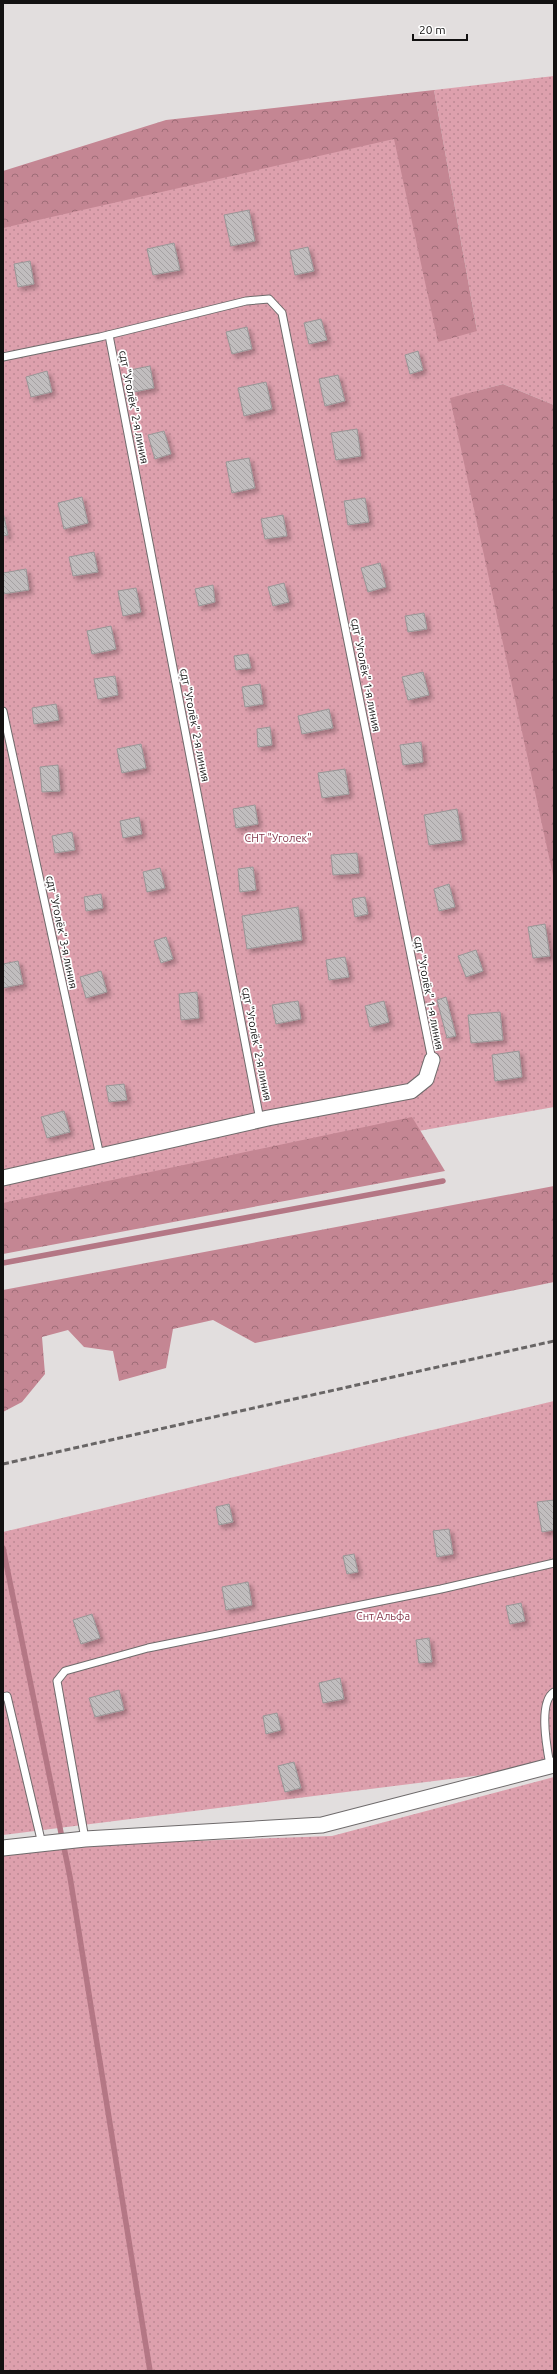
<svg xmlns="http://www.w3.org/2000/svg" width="557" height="2374" font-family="Ubuntu,sans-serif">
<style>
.green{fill:url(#green-dots)}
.forest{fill:url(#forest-crowns)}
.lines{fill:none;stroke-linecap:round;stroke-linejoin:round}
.stream{stroke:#b47785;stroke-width:5.5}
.building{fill:url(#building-back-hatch);stroke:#999596;filter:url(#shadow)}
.service-casing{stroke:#6f6b6c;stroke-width:9}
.minor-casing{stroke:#6f6b6c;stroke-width:17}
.service{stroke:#fff;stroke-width:7}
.minor{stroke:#fff;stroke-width:15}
.rail{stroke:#686565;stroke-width:3;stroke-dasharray:6 3;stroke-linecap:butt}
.labels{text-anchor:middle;stroke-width:3.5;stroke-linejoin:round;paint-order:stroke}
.street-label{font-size:11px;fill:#121111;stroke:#fff}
.park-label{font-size:11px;fill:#84384d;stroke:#fff}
</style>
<defs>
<pattern id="green-dots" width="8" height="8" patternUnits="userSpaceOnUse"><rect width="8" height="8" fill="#dda0ad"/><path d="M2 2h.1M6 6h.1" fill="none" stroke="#bd8994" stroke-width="1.8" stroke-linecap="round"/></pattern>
<pattern id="forest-crowns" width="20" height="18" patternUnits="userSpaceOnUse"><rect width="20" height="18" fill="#c48693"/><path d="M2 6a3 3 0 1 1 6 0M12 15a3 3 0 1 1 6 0" fill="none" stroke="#9e6c77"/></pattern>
<pattern id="building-back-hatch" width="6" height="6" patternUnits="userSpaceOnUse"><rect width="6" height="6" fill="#c1bdbe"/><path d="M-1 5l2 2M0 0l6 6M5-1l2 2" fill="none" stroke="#a5a1a2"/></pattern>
<filter id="shadow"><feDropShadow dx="3.5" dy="3.5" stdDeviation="2" flood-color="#0004"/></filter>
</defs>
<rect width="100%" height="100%" fill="#e2dede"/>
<g class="green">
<path d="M554 76V405L503 384 477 391 554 727V1107L3 1205V202L414 117 477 331 434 90Z"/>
<path d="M554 1401V1766L3 1835V1532Z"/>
<path d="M554 1777V2371H3V1855L108 1844 332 1836Z"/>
</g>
<g class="forest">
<path d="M434 90 477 331 438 342 394 139 3 228V171L166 120Z"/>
<path d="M503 384 554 405V880L450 398Z"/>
<path d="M412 1117 445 1171 3 1254V1203Z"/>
<path d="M554 1186V1282L255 1343 213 1320 173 1329 166 1368 119 1381 113 1351 84 1347 68 1330 42 1337 45 1374 22 1402 3 1412V1290Z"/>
</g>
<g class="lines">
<g class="stream">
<path d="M3 1263 443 1181"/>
<path d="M3 1548 70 1877 150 2371"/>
</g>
</g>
<g class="building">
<path d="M249 210 255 241 231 246 224 215Z"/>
<path d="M174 243 180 270 153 275 147 249Z"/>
<path d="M308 247 314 271 295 275 290 251Z"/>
<path d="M30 261 34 284 18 287 14 264Z"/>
<path d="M321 319 327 340 309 344 304 323Z"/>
<path d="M247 327 252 349 232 354 226 332Z"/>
<path d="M418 351 423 370 410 374 405 355Z"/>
<path d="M150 366 154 388 134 392 130 370Z"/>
<path d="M47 371 52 392 31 397 26 377Z"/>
<path d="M338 375 345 401 325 406 319 379Z"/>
<path d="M266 382 272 409 244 416 238 388Z"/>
<path d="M357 429 361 456 336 460 331 433Z"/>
<path d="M164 431 171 454 155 459 148 435Z"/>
<path d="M249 458 255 488 232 493 226 462Z"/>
<path d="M82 497 88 523 64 529 58 503Z"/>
<path d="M365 498 369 522 348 525 344 501Z"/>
<path d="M3 512 8 535 3 536Z"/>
<path d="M283 515 287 536 265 539 261 519Z"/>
<path d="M94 552 98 572 73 576 69 557Z"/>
<path d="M380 563 386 587 368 592 361 568Z"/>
<path d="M26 569 29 590 3 594V573Z"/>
<path d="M284 583 289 602 273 606 268 587Z"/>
<path d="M213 585 215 602 199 606 195 589Z"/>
<path d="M136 588 141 612 123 616 118 591Z"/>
<path d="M424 613 427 629 408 632 405 616Z"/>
<path d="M111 626 116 649 92 654 87 631Z"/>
<path d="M248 654 251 668 236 670 234 656Z"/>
<path d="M423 672 429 695 408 700 402 677Z"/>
<path d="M115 676 118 695 98 699 94 679Z"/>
<path d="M260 684 263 704 245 707 242 687Z"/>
<path d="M56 704 59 720 34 724 32 708Z"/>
<path d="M329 709 333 728 302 734 298 716Z"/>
<path d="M270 727 272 745 258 747 257 729Z"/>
<path d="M421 742 423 762 403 765 400 745Z"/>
<path d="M141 744 146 768 122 773 117 749Z"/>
<path d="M58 765 60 791 42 792 40 767Z"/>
<path d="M345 769 349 794 322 798 318 773Z"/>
<path d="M255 805 258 824 236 828 233 809Z"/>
<path d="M457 809 462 840 429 845 424 815Z"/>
<path d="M139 817 142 834 123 838 120 821Z"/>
<path d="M72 832 75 850 55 853 52 836Z"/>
<path d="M357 853 359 873 333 875 331 855Z"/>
<path d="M253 867 256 890 240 892 238 869Z"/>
<path d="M160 868 165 888 147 892 143 872Z"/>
<path d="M449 884 455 907 439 911 434 889Z"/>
<path d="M101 894 103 908 86 911 84 897Z"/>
<path d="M365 897 368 914 355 917 352 899Z"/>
<path d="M298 907 302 940 247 949 242 916Z"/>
<path d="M545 924 550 956 533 958 528 927Z"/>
<path d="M166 937 173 959 161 963 154 941Z"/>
<path d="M476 950 483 971 466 977 458 956Z"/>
<path d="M345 957 349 977 329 980 326 960Z"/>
<path d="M18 961 23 984 3 988V964Z"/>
<path d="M101 971 107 992 86 998 80 977Z"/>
<path d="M197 992 199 1018 181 1020 179 994Z"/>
<path d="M446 997 456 1036 447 1038 437 1000Z"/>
<path d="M298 1001 301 1019 276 1024 272 1005Z"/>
<path d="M384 1001 389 1022 370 1027 365 1006Z"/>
<path d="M500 1012 503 1040 471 1043 468 1015Z"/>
<path d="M519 1051 522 1077 495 1081 492 1055Z"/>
<path d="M124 1084 127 1100 109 1102 106 1086Z"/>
<path d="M64 1111 70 1132 47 1138 41 1117Z"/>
<path d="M554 1500V1530L542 1532 537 1502Z"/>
<path d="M229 1504 233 1522 219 1525 216 1507Z"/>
<path d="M449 1529 453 1554 437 1557 433 1531Z"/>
<path d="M354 1554 358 1572 347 1574 343 1556Z"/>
<path d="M248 1582 252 1605 226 1610 222 1587Z"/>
<path d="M521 1603 525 1621 510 1624 506 1606Z"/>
<path d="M92 1614 100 1638 81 1644 73 1620Z"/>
<path d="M429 1638 432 1662 419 1663 416 1640Z"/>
<path d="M340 1678 344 1699 323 1703 319 1683Z"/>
<path d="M119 1690 124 1710 95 1717 89 1698Z"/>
<path d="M277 1713 281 1730 266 1734 263 1716Z"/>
<path d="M294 1762 301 1788 285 1792 278 1766Z"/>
</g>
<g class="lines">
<defs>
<g id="service">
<path d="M109 335 260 1120"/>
<path d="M3 357 100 337 246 301 269 299 282 313 432 1060"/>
<path d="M3 711 100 1156"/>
<path d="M3 1697 7 1696 42 1844"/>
<path d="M550 1765C547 1749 538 1702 554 1692"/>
<path d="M85 1839 57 1681 65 1671 148 1648 441 1589 554 1563"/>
</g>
<g id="minor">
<path d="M3 1178 268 1118 411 1091 426 1079 432 1060"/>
<path d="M3 1848 85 1839 322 1825 554 1765"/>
</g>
</defs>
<use href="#service" class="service-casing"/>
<use href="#minor" class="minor-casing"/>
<use href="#service" class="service"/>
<use href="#minor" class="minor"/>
<path class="rail" d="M3 1464 554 1341"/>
</g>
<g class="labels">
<g class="street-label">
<text transform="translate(134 407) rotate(79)" y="4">сдт "Уголёк" 2-я линия</text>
<text transform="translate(366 675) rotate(79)" y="4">сдт "Уголёк" 1-я линия</text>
<text transform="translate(195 725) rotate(79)" y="4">сдт "Уголёк" 2-я линия</text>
<text transform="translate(62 932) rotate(78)" y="4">сдт "Уголёк" 3-я линия</text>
<text transform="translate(429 993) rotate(79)" y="4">сдт "Уголёк" 1-я линия</text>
<text transform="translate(257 1044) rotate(79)" y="4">сдт "Уголёк" 2-я линия</text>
</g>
<g class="park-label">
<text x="278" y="842">СНТ "Уголек"</text>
<text x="383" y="1620">Снт Альфа</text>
</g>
</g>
<rect width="557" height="2374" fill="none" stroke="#121111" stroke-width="8"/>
<path d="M413 34v6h54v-6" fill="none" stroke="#121111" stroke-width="2"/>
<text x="419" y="34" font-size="12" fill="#121111" stroke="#ffffff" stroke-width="3" paint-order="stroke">20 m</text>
</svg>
